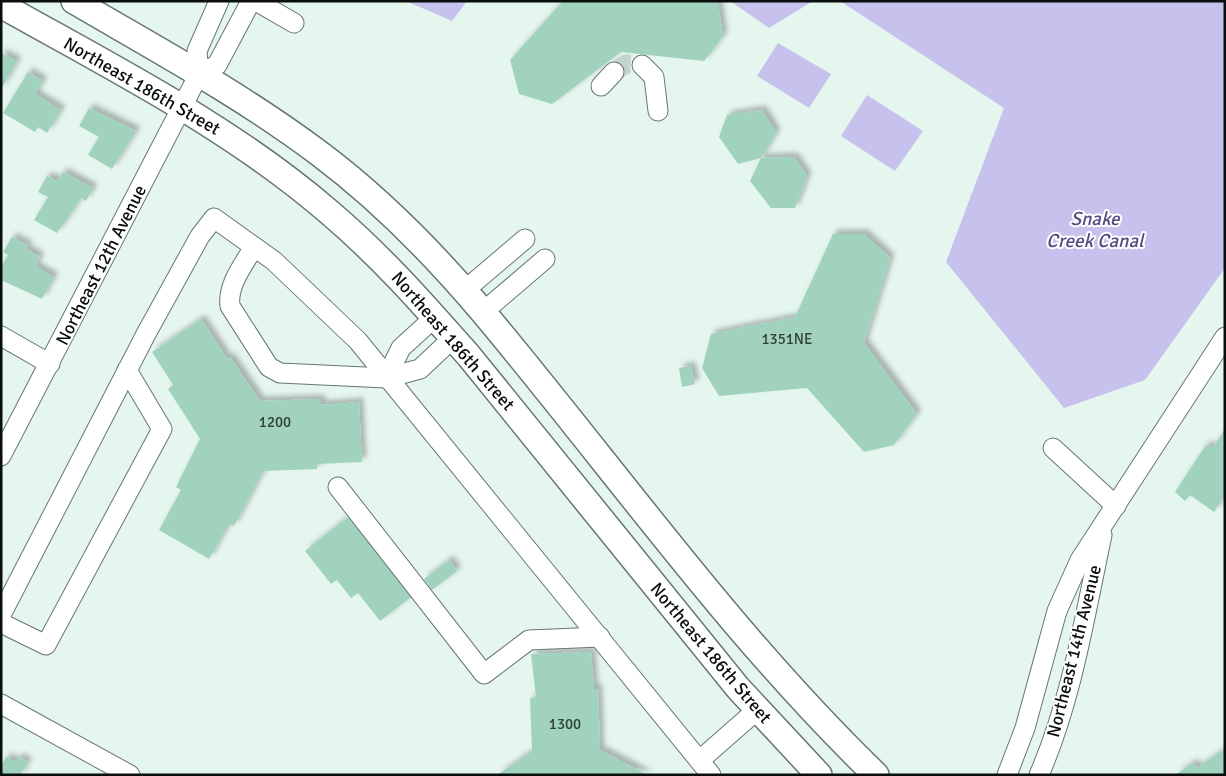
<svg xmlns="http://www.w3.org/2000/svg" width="1226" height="776" font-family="Signika,sans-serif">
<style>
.water{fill:#c6c2ed}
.building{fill:#a0d2be;filter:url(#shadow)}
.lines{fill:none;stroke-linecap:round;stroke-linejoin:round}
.minor-tunnel{stroke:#c4d3cd;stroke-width:19;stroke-dasharray:19 9;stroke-linecap:butt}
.minor-casing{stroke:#677770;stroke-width:21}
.major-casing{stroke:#677770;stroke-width:28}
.minor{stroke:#fff;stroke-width:19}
.major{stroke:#fff;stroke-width:25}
.labels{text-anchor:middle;stroke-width:4;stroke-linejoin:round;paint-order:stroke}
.number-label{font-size:15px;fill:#2f4039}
.street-label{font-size:18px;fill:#090f0d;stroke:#fff}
.water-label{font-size:19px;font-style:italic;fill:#554c84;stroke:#fff}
</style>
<defs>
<filter id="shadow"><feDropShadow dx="4.5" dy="-4.5" stdDeviation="2.5" flood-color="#0004"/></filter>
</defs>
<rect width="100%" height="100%" fill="#e5f6ef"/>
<g class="water">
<path d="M406 1H467L452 21Z"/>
<path d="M730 1H813L769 28Z"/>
<path d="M840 1H1225V268L1145 380 1064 408 946 262 1004 108Z"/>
<path d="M778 43 831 74 809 108 757 76Z"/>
<path d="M867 95 923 131 895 171 841 136Z"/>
</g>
<g class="building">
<path d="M563 1H711L718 4 723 36 704 61 621 52 552 104 519 94 510 60Z"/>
<path d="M1 53 17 61 1 90Z"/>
<path d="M28 72 43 81 35 94 61 110 47 133 38 127 35 132 3 113Z"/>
<path d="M89 108 136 131 112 169 88 155 99 137 79 126Z"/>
<path d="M762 110 776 133 761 158 738 164 719 137 727 115Z"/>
<path d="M794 157 807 176 795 208H771L750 181 761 158Z"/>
<path d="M63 172 93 188 86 201 81 198 57 233 34 220 48 197 38 192 47 176 57 181Z"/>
<path d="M833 234H864L890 258 864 343 917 414 894 445 864 452 807 388 719 396 702 368 711 334 795 317Z"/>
<path d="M12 237 28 245 26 249 40 257 35 266 54 277 42 299 1 280V267L8 255 3 252Z"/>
<path d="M201 319 227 359 230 357 260 401 321 399V405L359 402 362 462 317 464V469L263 471 234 526 229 524 209 559 159 530 181 490 176 487 200 439 168 389 173 385 152 352Z"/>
<path d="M691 366 695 384 682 387 679 368Z"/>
<path d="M1225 430V496L1214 512 1190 495 1185 501 1175 492 1206 445 1212 448Z"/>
<path d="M348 517 411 597 380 621 358 593 351 598 337 580 331 584 305 551Z"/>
<path d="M449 560 457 571 432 590 424 579Z"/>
<path d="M591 652 594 689H598L600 750 648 775H497L532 751 530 698 536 697 531 654Z"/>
<path d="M1225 749V775H1175L1193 763 1197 768Z"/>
<path d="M6 757 16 762 19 757 28 762 21 773 25 775H1V766Z"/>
</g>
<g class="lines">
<path class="minor-tunnel" d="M614 72 626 64 642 65"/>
<defs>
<g id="minor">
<path d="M219 1 197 51 199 74 217 65 251 1"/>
<path d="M256 1 294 23"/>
<path d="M642 65 654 77 658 111"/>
<path d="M601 86 614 72"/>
<path d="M254 247C244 264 227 285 230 306L269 367 280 373 386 378 420 369 453 338"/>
<path d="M465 290 525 239"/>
<path d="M483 312 545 259"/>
<path d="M1 336 50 364"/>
<path d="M386 378 401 348 435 317"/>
<path d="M1053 448 1116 506"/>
<path d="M1 456 199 74"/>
<path d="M338 487 484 674 529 640 600 637"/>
<path d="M1 615 146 334 200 236 214 218 274 261 358 341 711 775"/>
<path d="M1 623 46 645 162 429 127 370"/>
<path d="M1 704 130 775"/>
<path d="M700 760 757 710"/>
<path d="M1007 775 1025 728 1057 611 1080 560 1225 337"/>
<path d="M1039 775C1072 699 1085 615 1102 535"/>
</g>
<g id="major">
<path d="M74 1C158 50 243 96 320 154 380 199 434 254 483 312 613 467 730 634 876 775"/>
<path d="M1 5C113 68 232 128 329 212 381 256 424 305 469 356L738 688 819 775"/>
</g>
</defs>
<use href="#minor" class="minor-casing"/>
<use href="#major" class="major-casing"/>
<use href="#minor" class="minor"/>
<use href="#major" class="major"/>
</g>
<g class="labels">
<g class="number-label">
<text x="787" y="344">1351NE</text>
<text x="275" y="427">1200</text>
<text x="565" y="729">1300</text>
</g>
<g class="street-label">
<text transform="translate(142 86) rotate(30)" y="6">Northeast 186th Street</text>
<text transform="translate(101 265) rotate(-63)" y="6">Northeast 12th Avenue</text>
<text transform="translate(453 341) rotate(49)" y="6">Northeast 186th Street</text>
<text transform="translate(1074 651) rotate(-76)" y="6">Northeast 14th Avenue</text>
<text transform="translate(711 653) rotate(50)" y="6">Northeast 186th Street</text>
</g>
<g class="water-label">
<text x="1095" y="225">Snake<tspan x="1095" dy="22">Creek Canal</tspan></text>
</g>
</g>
<rect width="1226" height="776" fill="none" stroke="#090f0d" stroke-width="5"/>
</svg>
